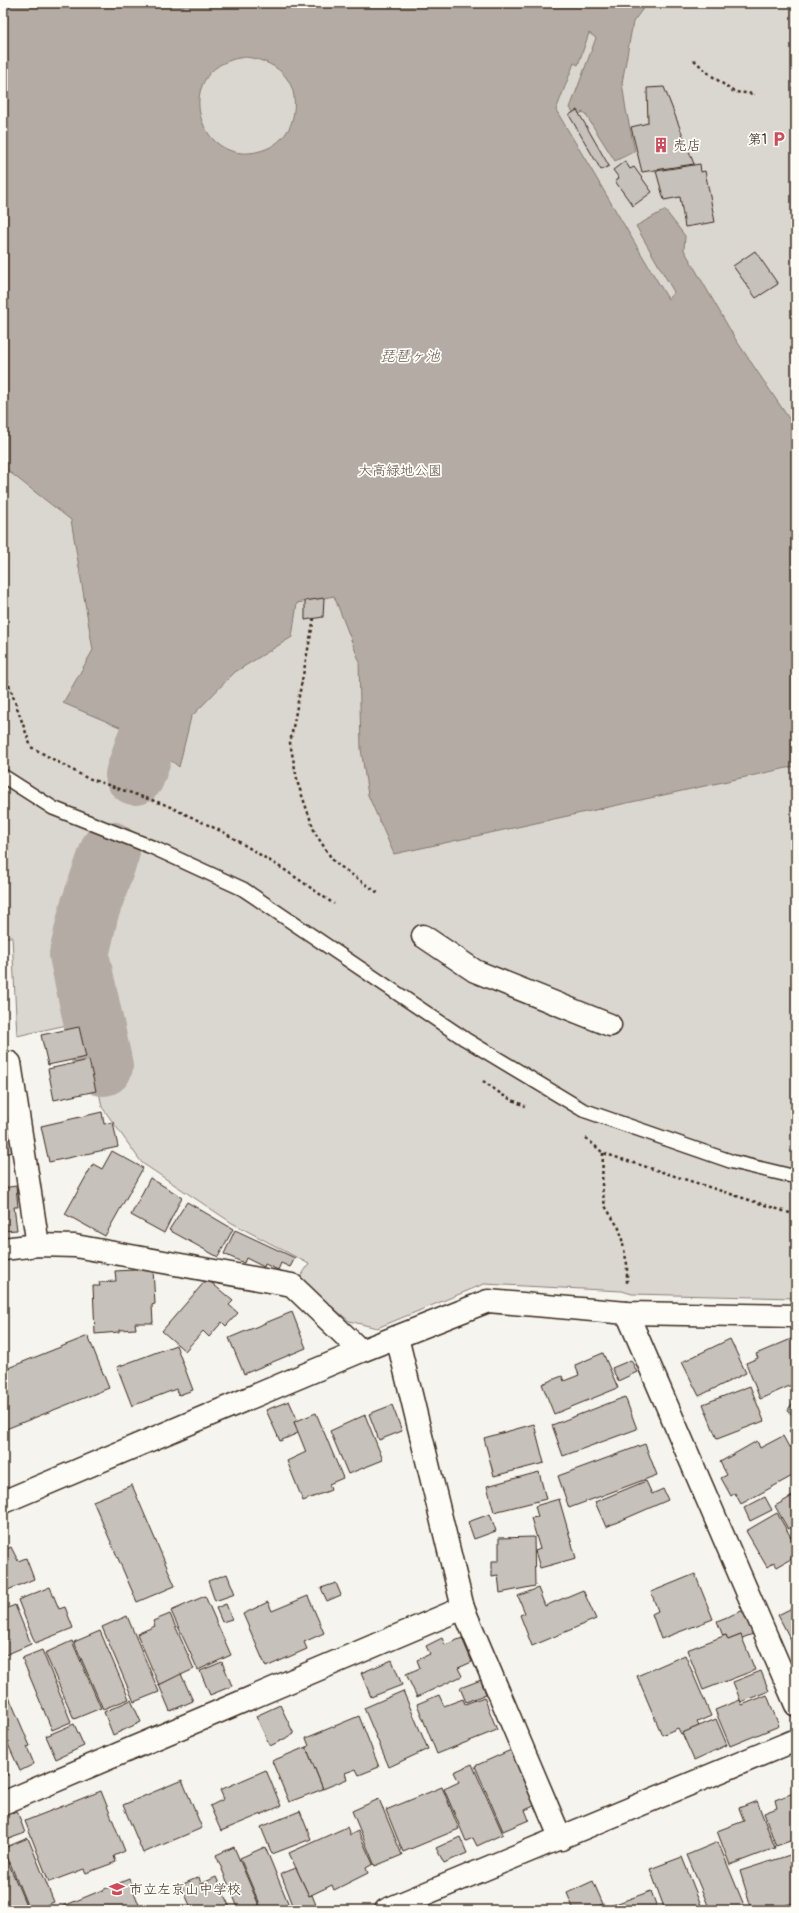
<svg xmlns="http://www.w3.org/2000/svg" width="799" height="1913" font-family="Pangolin,'Klee One',sans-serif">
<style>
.green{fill:#dad6d0;stroke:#8a8077}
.water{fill:#b4aca4;stroke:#84786e;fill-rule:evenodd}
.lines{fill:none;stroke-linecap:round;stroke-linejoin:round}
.river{stroke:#b4aca4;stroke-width:60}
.building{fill:#c7c1bb;stroke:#3b2a1e}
.lane-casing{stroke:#3b2a1e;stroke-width:16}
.street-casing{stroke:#3b2a1e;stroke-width:25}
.path{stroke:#3b2a1e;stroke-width:2.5;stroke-dasharray:3 3;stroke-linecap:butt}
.lane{stroke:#fdfcf7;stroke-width:13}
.street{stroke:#fdfcf7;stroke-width:22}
.labels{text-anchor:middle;stroke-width:3.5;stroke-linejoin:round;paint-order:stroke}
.poi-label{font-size:14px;fill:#3b2a1e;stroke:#fdfcf7;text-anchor:start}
.park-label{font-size:14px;fill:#63554a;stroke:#fdfcf7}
.water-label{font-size:15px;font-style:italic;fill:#65584d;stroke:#fdfcf7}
</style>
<rect width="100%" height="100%" fill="#f5f4ee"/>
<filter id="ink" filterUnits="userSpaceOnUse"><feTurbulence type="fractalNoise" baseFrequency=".025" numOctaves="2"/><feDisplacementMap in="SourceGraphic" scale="8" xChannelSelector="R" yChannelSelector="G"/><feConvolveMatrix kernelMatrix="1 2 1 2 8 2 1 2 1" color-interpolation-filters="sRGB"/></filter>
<g filter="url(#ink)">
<path class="green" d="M3 3H796V1298L632 1294 622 1291 484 1284 377 1328 349 1321 299 1279 309 1264 232 1223 142 1163 102 1107 85 1021 17 1036 12 937H3Z"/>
<path class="water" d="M10 3H647L633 22 622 83 626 110 635 151 615 161 584 112 575 115 570 108 596 38 589 33 578 65 574 63 556 110 668 299 674 292 636 226 665 210 685 236 684 250 736 340 796 429V766L394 854 368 795 361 749 359 660 334 596 297 603 292 637 235 672 191 717 179 767 141 736 63 703 93 650 71 520 3 467V9ZM246 57C281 62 302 84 292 121 289 133 277 145 266 149 202 174 171 79 231 60 236 58 241 58 246 57Z"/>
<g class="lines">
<g class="river">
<path d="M135 775 147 740"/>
<path d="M103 1066 79 955 89 911 110 851"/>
</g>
</g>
<g class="building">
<path d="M664 87 694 164 642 172 631 127 648 123 647 88Z"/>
<path d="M577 110 609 166 601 170 569 115Z"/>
<path d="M625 161 630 169 634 167 652 192 633 206 615 181 619 178 613 170Z"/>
<path d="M700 164 701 172 705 171 715 222 685 227 680 197 664 200 656 171Z"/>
<path d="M755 251 778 284 756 298 733 266Z"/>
<path d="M324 598 323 617 305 620V601Z"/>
<path d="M79 1027 86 1057 48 1065 41 1035Z"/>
<path d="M89 1060 96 1091 54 1100 48 1069Z"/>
<path d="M3 1094H5L13 1152 3 1154Z"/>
<path d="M102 1112 104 1124 113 1122 118 1147 49 1162 41 1126Z"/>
<path d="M112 1151 143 1168 105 1236 65 1214 93 1164 102 1169Z"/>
<path d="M150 1178 182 1197 164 1233 131 1215Z"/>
<path d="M16 1186 18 1207H14L17 1230 3 1231V1188Z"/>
<path d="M187 1202 233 1229 218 1257 169 1230Z"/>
<path d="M235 1230 295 1258 290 1267 281 1263 278 1270 265 1264 264 1267 246 1258 244 1263 224 1254Z"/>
<path d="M153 1269 155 1304 152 1305 153 1323H135L136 1329 119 1330V1332L95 1334 93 1286H100L99 1282 116 1281 115 1271Z"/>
<path d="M207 1279 233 1301 229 1305 238 1313 226 1326 222 1322 209 1337 203 1331 185 1351 162 1331Z"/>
<path d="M292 1312 306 1348 244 1374 229 1338Z"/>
<path d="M88 1336 109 1388 6 1429 3 1421V1370Z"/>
<path d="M796 1337V1374L791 1377 794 1384 760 1399 746 1363 758 1358 756 1354Z"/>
<path d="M730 1339 746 1373 699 1396 682 1362Z"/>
<path d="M176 1345 193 1390 179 1395 176 1389 132 1406 117 1367Z"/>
<path d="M603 1353 618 1388 554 1414 542 1384 562 1376 564 1381 579 1375 575 1365Z"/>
<path d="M631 1360 637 1372 618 1381 612 1368Z"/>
<path d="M750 1386 764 1421 717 1439 703 1404Z"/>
<path d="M625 1397 637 1429 563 1456 552 1425Z"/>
<path d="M796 1398V1417L787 1411Z"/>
<path d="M289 1401 298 1421 294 1422 298 1433 280 1441 266 1410Z"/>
<path d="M392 1405 402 1431 379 1440 369 1414Z"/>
<path d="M316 1413 343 1478 329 1484 331 1490 303 1501 287 1461 306 1452 294 1422Z"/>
<path d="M365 1415 383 1460 348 1474 330 1431Z"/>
<path d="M796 1420V1436L789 1431Z"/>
<path d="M534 1424 544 1463 494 1476 484 1438Z"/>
<path d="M783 1436 789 1447 796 1443V1474L741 1504 735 1493 731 1496 721 1478 727 1475 720 1462 757 1441 760 1448Z"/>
<path d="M645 1444 657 1475 569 1508 558 1476Z"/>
<path d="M539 1472 546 1499 494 1512 487 1486Z"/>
<path d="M646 1481 652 1494 663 1489 668 1500 606 1527 595 1502Z"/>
<path d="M132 1485 175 1586 137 1602 93 1501Z"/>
<path d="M796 1494V1525L788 1529 775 1506Z"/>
<path d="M765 1497 772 1510 750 1521 744 1508Z"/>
<path d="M559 1499 576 1558 540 1568 535 1551 540 1549 531 1518 538 1517 535 1506Z"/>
<path d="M777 1513 796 1546V1556L777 1567 774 1562 767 1567 746 1531Z"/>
<path d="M490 1514 496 1531 474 1539 468 1522Z"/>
<path d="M534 1537 535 1586 500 1593 498 1575 492 1576V1561H499V1538Z"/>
<path d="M11 1547 18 1561 26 1558 34 1579 3 1592V1551Z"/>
<path d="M227 1574 235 1594 215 1601 208 1581Z"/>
<path d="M695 1574 713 1619 661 1639 652 1614 658 1611 651 1592Z"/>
<path d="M336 1583 341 1595 327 1601 321 1588Z"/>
<path d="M50 1587 59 1609 65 1607 73 1628 35 1643 18 1600Z"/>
<path d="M538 1588 545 1606 583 1590 596 1619 532 1646 520 1615 525 1613 518 1596Z"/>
<path d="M205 1596 231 1655 198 1670 171 1611Z"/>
<path d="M308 1596 324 1633 304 1642 307 1649 266 1667 243 1614 268 1602 272 1611Z"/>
<path d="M226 1604 232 1619 222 1622 216 1608Z"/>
<path d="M15 1605 31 1644 3 1656V1610Z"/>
<path d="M796 1606V1650L778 1615Z"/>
<path d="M744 1610 753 1634 742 1638 741 1635 728 1640 726 1635 723 1636 717 1621Z"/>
<path d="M170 1614 194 1669 159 1685 137 1634 155 1626 153 1621Z"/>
<path d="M127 1616 159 1692 134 1702 102 1627Z"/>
<path d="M100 1631 129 1699 103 1709 74 1642Z"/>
<path d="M726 1635 728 1640 741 1635 755 1670 703 1690 687 1650Z"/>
<path d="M442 1638 445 1645 462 1638 472 1662 458 1668 462 1676 417 1697 406 1674 420 1668 417 1660 430 1654 426 1646Z"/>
<path d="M72 1641 101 1708 74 1719 45 1653Z"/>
<path d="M42 1650 71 1722 52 1730 22 1658Z"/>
<path d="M685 1655 711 1716 697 1722 699 1726 681 1734 678 1728 662 1735 637 1676Z"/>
<path d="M392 1660 402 1685 371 1697 361 1673Z"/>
<path d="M222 1662 232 1686 210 1695 200 1671Z"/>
<path d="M761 1671 769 1691 741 1702 733 1682Z"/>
<path d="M181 1674 193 1701 170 1711 159 1685Z"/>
<path d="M481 1680 486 1694 466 1702 460 1688Z"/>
<path d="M403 1691 428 1749 389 1767 364 1708Z"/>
<path d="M439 1695 444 1706 463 1699 465 1704 484 1697 497 1730 437 1754 417 1704Z"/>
<path d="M767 1695 779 1726 730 1746 715 1710 740 1700 742 1705Z"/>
<path d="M9 1697 30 1746 27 1747 34 1764 20 1771 3 1733V1700Z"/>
<path d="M131 1700 141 1722 113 1735 104 1712Z"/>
<path d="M280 1705 294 1734 270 1746 256 1716Z"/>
<path d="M359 1716 379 1767 359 1775 356 1769 345 1773 347 1779 323 1789 306 1747 309 1746 306 1738Z"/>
<path d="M716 1719 727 1745 694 1760 682 1733Z"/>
<path d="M74 1724 84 1746 56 1759 46 1736Z"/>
<path d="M3 1743 8 1755 3 1757Z"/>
<path d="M306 1747 323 1789 289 1802 272 1761Z"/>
<path d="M511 1750 536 1805 525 1810 529 1820 503 1831 475 1766Z"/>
<path d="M3 1763 8 1775 3 1777Z"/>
<path d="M472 1764 503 1834 477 1846 473 1838 466 1841 444 1789 459 1782 454 1772Z"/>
<path d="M266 1770 281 1806 221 1831 210 1806 224 1799 220 1790Z"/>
<path d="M182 1780 202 1828 143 1853 123 1805Z"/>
<path d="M442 1787 459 1829 403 1852 386 1810Z"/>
<path d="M101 1791 125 1851 114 1856 116 1862 86 1873 84 1869 49 1882 25 1821Z"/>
<path d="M796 1792V1839L776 1846 764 1813 777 1808 775 1800Z"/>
<path d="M379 1799 402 1855 375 1866 352 1811Z"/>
<path d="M757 1801 775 1848 730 1865 717 1831 744 1821 739 1808Z"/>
<path d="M17 1811 25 1833 3 1841V1817Z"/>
<path d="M300 1811 311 1839 272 1854 261 1827Z"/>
<path d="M347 1827 350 1835 358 1831 373 1864 366 1868 368 1873 334 1890 332 1885 309 1896 289 1853Z"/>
<path d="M460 1837 467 1853 444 1863 436 1848Z"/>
<path d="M28 1838 54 1902 34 1910H29L4 1848Z"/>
<path d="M718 1842 746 1910H710L687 1855Z"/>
<path d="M234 1847 261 1910H239L216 1855Z"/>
<path d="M265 1847 291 1910H262L240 1858Z"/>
<path d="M3 1850 28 1910H3Z"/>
<path d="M796 1853V1902L770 1910H752L740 1871Z"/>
<path d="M682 1857 703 1910H665L650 1869Z"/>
<path d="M296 1868 309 1896 312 1895 318 1910H295L281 1874Z"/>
<path d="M199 1877 201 1884 216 1877 231 1910H192L181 1885Z"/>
<path d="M129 1879 141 1910H54Z"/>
<path d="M593 1881 603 1904 587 1910H574L567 1893Z"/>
<path d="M651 1891 658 1910H599Z"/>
</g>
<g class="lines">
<defs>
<path id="lane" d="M3 776 53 808 154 848 243 889 465 1039 583 1110 733 1162 796 1177"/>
<g id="street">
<path d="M423 936 475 971 610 1025"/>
<path d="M3 1064 10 1063 38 1245"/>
<path d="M3 1249 38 1245 75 1246 292 1285 361 1351"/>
<path d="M627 1313 796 1705"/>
<path d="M397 1337 463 1608 561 1839"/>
<path d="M3 1502 361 1351 488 1301 627 1313 796 1316"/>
<path d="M3 1803 463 1608"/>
<path d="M386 1910 796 1740"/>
</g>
</defs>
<use href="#lane" class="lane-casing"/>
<use href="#street" class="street-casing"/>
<g class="path">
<path d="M694 60 708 73 734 92 755 94"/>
<path d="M314 618 290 743 298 784 315 833 334 862 378 893"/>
<path d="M3 668 31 747 85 777 166 805 225 833 288 872 334 904"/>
<path d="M483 1081 504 1096 525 1106"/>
<path d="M586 1138 603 1153 796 1215"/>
<path d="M603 1153 602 1188 605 1206 620 1230 627 1264V1284"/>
</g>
<use href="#lane" class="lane"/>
<use href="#street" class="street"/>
</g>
</g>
<defs>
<symbol id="parking-bare" viewBox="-9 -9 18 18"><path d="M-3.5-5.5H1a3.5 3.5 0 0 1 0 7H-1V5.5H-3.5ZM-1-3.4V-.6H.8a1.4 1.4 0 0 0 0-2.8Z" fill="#d1495b" stroke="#fdfcf7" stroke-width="2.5" paint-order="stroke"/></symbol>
<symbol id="building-bare" viewBox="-9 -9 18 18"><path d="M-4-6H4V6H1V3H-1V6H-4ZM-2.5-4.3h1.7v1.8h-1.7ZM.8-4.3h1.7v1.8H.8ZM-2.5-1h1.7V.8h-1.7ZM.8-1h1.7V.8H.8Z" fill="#d1495b" stroke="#fdfcf7" stroke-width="2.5" paint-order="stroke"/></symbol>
<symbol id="school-bare" viewBox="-9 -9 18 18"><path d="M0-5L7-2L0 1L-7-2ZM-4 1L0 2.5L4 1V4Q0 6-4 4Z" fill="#d1495b" stroke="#fdfcf7" stroke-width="2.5" paint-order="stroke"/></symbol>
</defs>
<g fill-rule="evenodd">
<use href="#parking-bare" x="768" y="128" width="22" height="22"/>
<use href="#building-bare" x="650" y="134" width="22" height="22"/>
<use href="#school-bare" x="106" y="1878" width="22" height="22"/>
</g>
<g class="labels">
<g class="poi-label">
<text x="767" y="144" text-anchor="end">第1</text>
<text x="673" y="150">売店</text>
<text x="129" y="1894">市立左京山中学校</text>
</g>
<g class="park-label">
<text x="400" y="475">大高緑地公園</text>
</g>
<g class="water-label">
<text x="410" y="361">琵琶ヶ池</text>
</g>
</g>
<rect width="799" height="1913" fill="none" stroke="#fdfcf7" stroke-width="16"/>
<rect x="8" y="8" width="783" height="1897" fill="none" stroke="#3b2a1e" stroke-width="1.5" filter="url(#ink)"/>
</svg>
